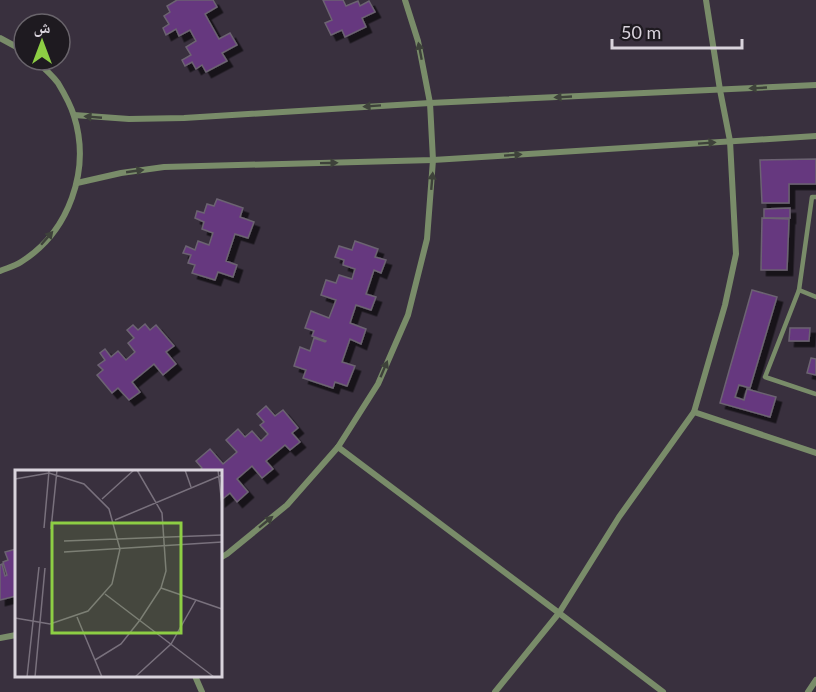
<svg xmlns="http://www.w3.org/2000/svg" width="816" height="692" font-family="Lato,'Noto Naskh Arabic',sans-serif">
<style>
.building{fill:#66377f;stroke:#6c6372;stroke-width:1.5;filter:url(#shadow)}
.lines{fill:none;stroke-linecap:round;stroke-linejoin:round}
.lane{stroke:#798c69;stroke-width:4.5}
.street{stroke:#798c69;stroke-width:6}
.oneway{fill:#3e423a}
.inset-road{fill:none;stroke:#79717d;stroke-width:1.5}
.view{fill:#8dce44;fill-opacity:0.15;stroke:#8dce44;stroke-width:3}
.inset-edge{fill:none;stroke:#d9d3dc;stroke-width:3}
</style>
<defs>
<filter id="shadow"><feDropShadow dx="5.5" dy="5.5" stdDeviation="0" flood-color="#0009"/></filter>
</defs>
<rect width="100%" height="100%" fill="#39303e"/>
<g class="building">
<path d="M177 0H213L217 7 205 14 219 39 230 33 237 45 222 53 227 61 206 72 202 65 196 69 192 62 185 66 182 60 191 55 186 47 196 41 190 30 179 36 176 29 166 35 163 28 169 24 164 16 170 12 167 6Z"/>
<path d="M323 0H343L346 6 358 1 360 6 369 1 375 12 362 18 366 27 345 37 342 30 331 35 325 23 332 20Z"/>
<path d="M816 159V184H789V203H762L760 160Z"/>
<path d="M217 199 243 208 240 217 254 222 248 238 235 234 226 261 237 265 233 277 218 272 215 280 192 273 195 265 188 263 191 255 183 253 186 246 195 250 198 241 209 245 213 233 202 229 204 222 195 218 197 211 204 213 207 204 214 206Z"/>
<path d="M790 208V218H764V209Z"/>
<path d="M762 218 789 219 787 270H761Z"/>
<path d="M355 241 378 249 375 257 386 260 381 273 374 270 366 294 376 297 371 310 356 305 350 323 366 329 361 344 350 339 342 362 355 366 347 386 335 382 333 388 303 378 306 370 294 366 300 347 310 351 314 338 325 342 326 341 312 336 314 331 305 328 311 311 329 318 336 300 321 295 326 280 336 283 339 275 352 279 355 269 343 265 344 260 335 257 339 246 352 250Z"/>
<path d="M752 290 777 297 750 388 739 385 735 397 744 400 747 389 776 397 770 417 720 403Z"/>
<path d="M145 324 150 330 156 325 174 346 166 352 176 364 163 375 154 364 132 382 140 392 129 400 118 388 112 393 97 375 103 370 98 365 105 360 100 353 105 349 111 357 118 351 126 360 135 352 128 343 134 338 127 330 133 325 138 330Z"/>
<path d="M790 328H810L809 341H789Z"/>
<path d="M811 358 816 359V375L807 373Z"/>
<path d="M266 406 275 416 283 410 298 428 292 433 300 442 290 450 285 445 266 461 273 469 262 478 252 466 237 479 248 492 237 502 230 493 220 501V472H198L202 468 196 461 210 449 223 464 237 452 226 440 238 429 245 437 252 431 261 441 268 434 260 425 264 422 257 414Z"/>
<path d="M16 549V596L0 600V565L2 564 5 576 7 575 3 562 8 560 5 552Z"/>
</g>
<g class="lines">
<g class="lane">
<path d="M816 197H812L799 290 765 377 816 394"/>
<path d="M799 290 816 297"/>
</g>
<g class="street">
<path d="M0 38 24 51"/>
<path d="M74 115 129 119 184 118 430 103 816 85"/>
<path d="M77 183 121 173 164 167 433 160 816 136"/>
<path d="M0 271C7 268 15 266 21 262 69 232 91 170 74 116 71 106 64 93 58 83 52 75 43 67 35 60"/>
<path d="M694 412 816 453"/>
<path d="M338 447 559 613 663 692"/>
<path d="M220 558 227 554 287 505 338 447 378 384 408 315 427 239 433 160 430 103 418 41 405 0"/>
<path d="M0 638 16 635"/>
<path d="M195 676 202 692"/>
<path d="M495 692 559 613 619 517 694 412 725 305 736 254 730 141 720 90 706 0"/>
<path d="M808 692 816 680"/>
</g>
</g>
<defs><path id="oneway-solid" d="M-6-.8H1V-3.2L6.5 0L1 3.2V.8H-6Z" transform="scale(1.5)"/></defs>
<g class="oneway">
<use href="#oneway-solid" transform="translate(420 51) rotate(-101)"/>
<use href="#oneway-solid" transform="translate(758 88) rotate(177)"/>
<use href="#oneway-solid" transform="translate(563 97) rotate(177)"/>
<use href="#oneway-solid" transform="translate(372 106) rotate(176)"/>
<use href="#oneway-solid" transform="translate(93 117) rotate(-175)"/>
<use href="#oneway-solid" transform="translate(707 143) rotate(-4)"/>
<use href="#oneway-solid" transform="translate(513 155) rotate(-4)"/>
<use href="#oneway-solid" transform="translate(329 163) rotate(-1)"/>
<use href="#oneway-solid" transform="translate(135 171) rotate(-8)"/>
<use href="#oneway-solid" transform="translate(432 181) rotate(-85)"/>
<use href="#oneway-solid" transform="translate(47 238) rotate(-49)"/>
<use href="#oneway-solid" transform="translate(384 369) rotate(-67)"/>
<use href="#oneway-solid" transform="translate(266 522) rotate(-39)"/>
</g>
<g transform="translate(15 470)">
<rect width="207" height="207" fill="#39303e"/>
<path class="inset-road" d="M170 0 176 17M203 0 207 35M0 9 34 3 69 14 94 39 105 79 97 114 73 141 35 154 0 148M87 29 119 0M100 50 207 5M29 58 34 1M36 59 42 0M49 71 207 65M49 82 207 72M146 118 207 139M90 124 199 207M62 147 87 207M80 190 106 174 125 150 146 118 151 101 147 43 122 0M12 207 24 97M20 207 30 98M120 207 156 174 181 130"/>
<path class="view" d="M37 53H166V163H37Z"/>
<rect width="207" height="207" class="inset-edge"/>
</g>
<g transform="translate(42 42)"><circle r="28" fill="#1e1a20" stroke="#69646b" stroke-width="1.5"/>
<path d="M0-4.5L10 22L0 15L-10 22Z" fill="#8dce44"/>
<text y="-9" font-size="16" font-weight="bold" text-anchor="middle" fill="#d9d3dc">ش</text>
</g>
<path d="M612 39v9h130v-9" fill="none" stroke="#d9d3dc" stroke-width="3"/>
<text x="621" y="39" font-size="18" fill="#d9d3dc" stroke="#1e1a20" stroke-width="4.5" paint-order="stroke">50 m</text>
</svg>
